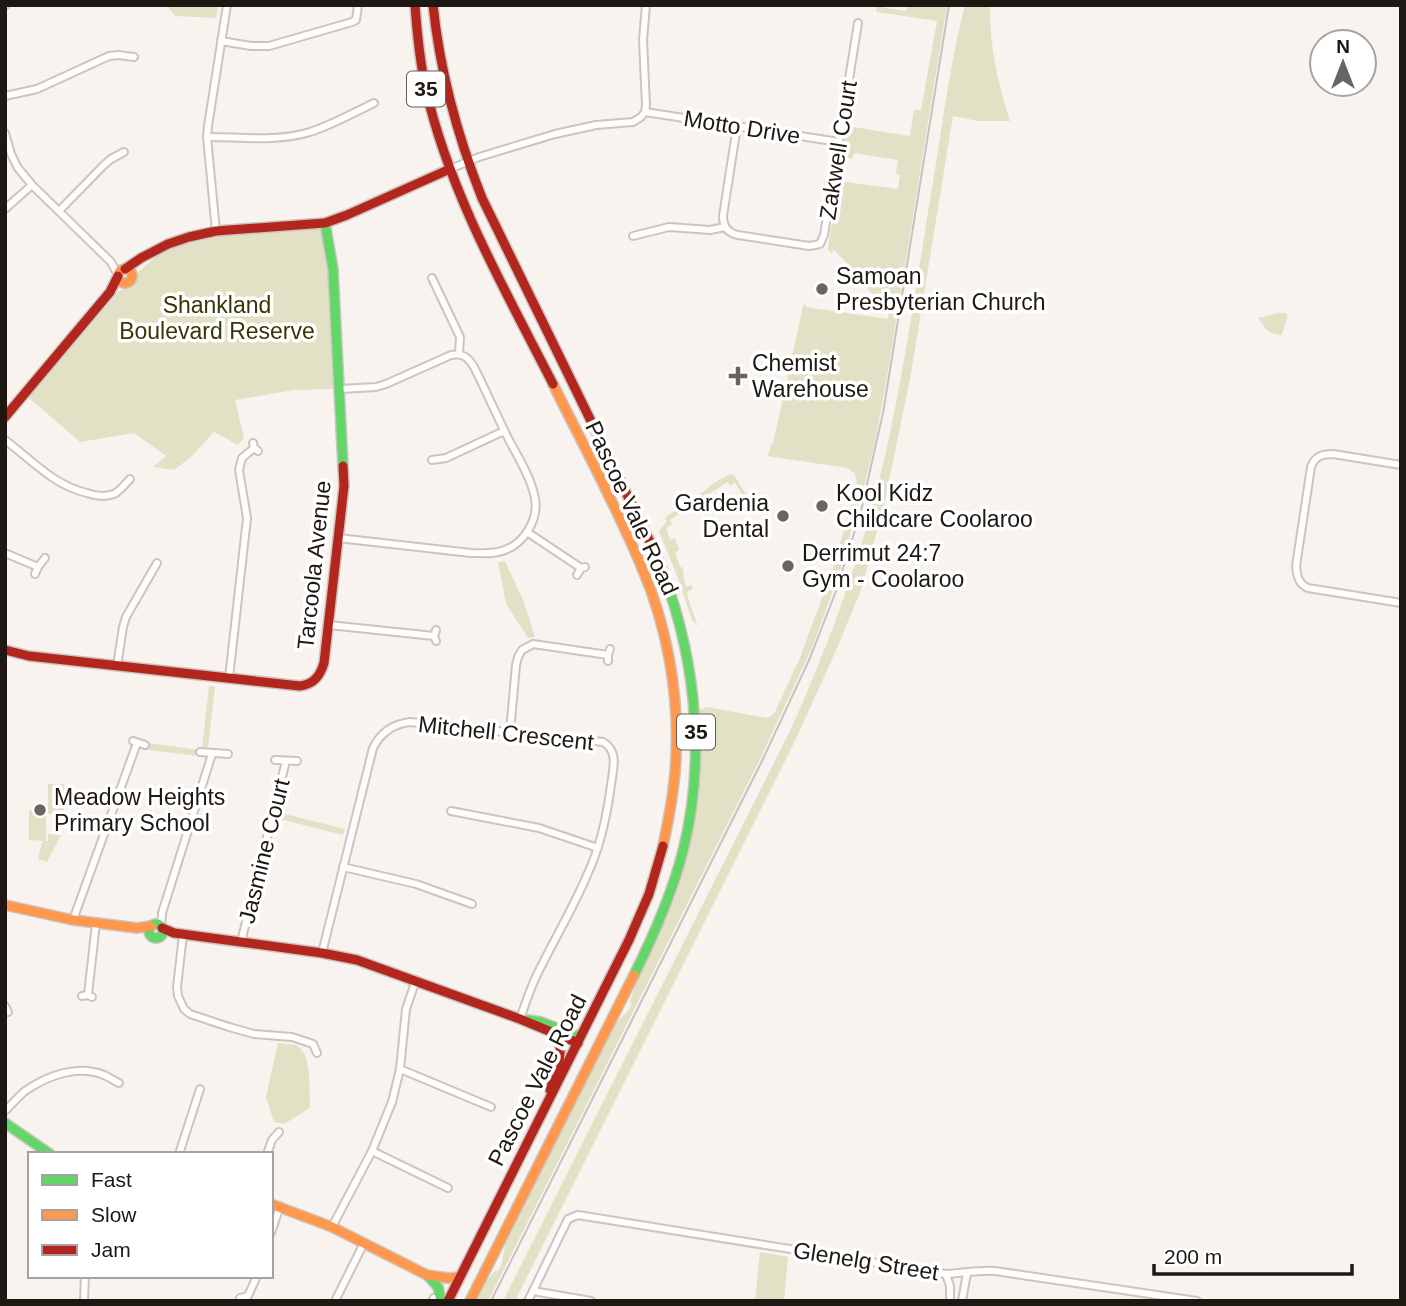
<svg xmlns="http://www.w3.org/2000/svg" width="1406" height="1306" font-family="Arial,sans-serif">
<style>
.green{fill:#e2e1c6}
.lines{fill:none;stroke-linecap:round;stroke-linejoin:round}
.street-casing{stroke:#cac5c0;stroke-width:10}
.fast-casing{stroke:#cac5c0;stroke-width:12}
.slow-casing{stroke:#cac5c0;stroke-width:12}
.jam-casing{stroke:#cac5c0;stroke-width:12}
.street{stroke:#fefdfc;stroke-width:6}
.fast{stroke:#63d668;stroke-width:9}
.slow{stroke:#ff974d;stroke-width:9}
.jam{stroke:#b3261e;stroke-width:9}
.rail{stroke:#c4c3c2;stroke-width:2}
.poi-dot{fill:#6a6560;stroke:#fff;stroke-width:2.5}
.labels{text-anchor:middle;stroke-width:7;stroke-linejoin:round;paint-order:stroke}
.shield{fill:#fff;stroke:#625d5a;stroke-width:2}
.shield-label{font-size:21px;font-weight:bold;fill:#1e1813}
.street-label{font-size:23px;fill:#1e1813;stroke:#fff}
.poi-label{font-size:23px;fill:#1e1813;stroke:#fff;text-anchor:start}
.park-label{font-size:23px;fill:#363703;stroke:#fff}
</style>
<rect width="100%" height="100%" fill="#f8f3ee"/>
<g class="green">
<path d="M166 5H218L216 18 175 16Z"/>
<path d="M907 5H947L888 371 875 443 867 475 840 571 812 648 761 757 488 1301H476L484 1284 495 1271H498L502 1263 505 1244 615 1023 628 1011 632 1003 630 1002C640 965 662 933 675 897 697 838 703 773 699 710L707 707 767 718 774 714 799 660 832 571 857 484 855 474 847 468 767 456 770 450V445L773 444 803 306 806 303V307L888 319 889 311 863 284 862 278 833 249 832 254 828 250V247L839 181 898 189 900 175 896 174 898 160 854 153 852 159 842 156 847 126 910 136 914 110H921L937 21 877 12 875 6 906 11Z"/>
<path d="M965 5H990C990 48 997 81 1010 121H978L953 116 911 374 884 505 861 590 834 655 795 741 515 1301H503L790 731C839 622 874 521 896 403 912 322 923 239 937 157 945 106 952 55 965 5Z"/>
<path d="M316 228 320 229 324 233 330 269 337 389 294 390 235 400 244 438 238 445 214 432 191 457 174 470 153 467 166 456 134 433 80 442 28 397 119 291 132 284 137 273 153 259 171 247 190 240 215 236Z"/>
<path d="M1278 313H1285L1288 315 1282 335C1266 333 1267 330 1258 318Z"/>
<path d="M730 474 734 475 750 501 747 502 735 483 730 486 728 482 696 502 698 507 694 504 670 520 672 524 666 528 670 540 675 538 679 550 675 552 680 567H682L684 574 683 575 686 586 692 585 693 589 688 591 687 595 697 624 700 628 692 620 677 576 659 531 667 521 665 518 668 515 689 503 714 483Z"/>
<path d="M505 561 524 602 535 637 528 638 506 604 498 562Z"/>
<path d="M209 686 215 687 208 749 203 752 202 748Z"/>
<path d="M146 743 201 750 200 756 148 750Z"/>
<rect x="48" y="784" width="16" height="30"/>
<path d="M29 810H46V841H48V834L61 835 47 862 38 859 42 842 45 841 29 840Z"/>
<path d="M281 813 345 829 343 835 280 819Z"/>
<path d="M278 1043C283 1044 291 1044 295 1045 313 1052 309 1092 310 1108L284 1124 274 1122 266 1097Z"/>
<path d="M760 1252 788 1257 784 1301H755Z"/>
</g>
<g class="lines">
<defs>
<g id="street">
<path d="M5 5H6"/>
<path d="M221 41 251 46H269L352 22 356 20 358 5"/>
<path d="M5 96 37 89 109 56 118 55 134 57"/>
<path d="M645 112 839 142"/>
<path d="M737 126 723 216C723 227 728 233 738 235L809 246 820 244 824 235 858 23"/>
<path d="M5 133 11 154 18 168 32 185 111 262 118 275"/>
<path d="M207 137C241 137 277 142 310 132 332 125 353 113 374 103"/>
<path d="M450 169 479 157 555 134 596 125 633 122 641 117 645 112 646 105 643 40 646 5"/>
<path d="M5 209 32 185"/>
<path d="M59 211 104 165 111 159 124 152"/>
<path d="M216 231 207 137 208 126 227 5"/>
<path d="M633 236 669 227 710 230 725 227"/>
<path d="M432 278 460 337 459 354"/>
<path d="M5 440C32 460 53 485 87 493 95 496 105 497 114 494 120 491 125 484 130 479"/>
<path d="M253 443 254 448 258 451"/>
<path d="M432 460 446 458 504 431"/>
<path d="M1401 465 1333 454C1322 454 1315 456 1311 467L1296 566C1297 575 1298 584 1308 588L1401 603"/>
<path d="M527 532 581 568"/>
<path d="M338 538 471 553C480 553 489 554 498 552 523 547 541 519 534 494 530 476 518 457 509 440 497 416 486 391 474 367 468 357 463 353 451 355L386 384 376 387 340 389"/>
<path d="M5 553 38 567"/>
<path d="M35 574 38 567 45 558"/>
<path d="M577 575 581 568 585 567"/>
<path d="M329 625 434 636"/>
<path d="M436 630 434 636 436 641"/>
<path d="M608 661V655L610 649"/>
<path d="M117 666 123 627 126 617 157 563"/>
<path d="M229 678 247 518 239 470 242 458 254 448"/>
<path d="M510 732 516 665 518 657 522 650 533 644 608 655"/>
<path d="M133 741 145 745"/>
<path d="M200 752 228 754"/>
<path d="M275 760 297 761"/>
<path d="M451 811 539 828 598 848"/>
<path d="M343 867 416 884 472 904"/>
<path d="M73 920 137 743"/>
<path d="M161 927 162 913 212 754"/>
<path d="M183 935 177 987 178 996 184 1009 190 1014 229 1027 254 1034 292 1037 313 1044 317 1053"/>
<path d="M241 942 286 761"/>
<path d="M322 953 373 748C381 732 393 724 410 722L603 742C619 751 613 769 611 785 607 815 601 845 588 873 573 909 552 943 535 979 529 992 525 1005 520 1019"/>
<path d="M88 995 96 923"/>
<path d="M82 996 88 995 92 997"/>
<path d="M5 1006 8 1012"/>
<path d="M400 1069 491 1107"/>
<path d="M5 1111C11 1105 18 1097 25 1091 47 1076 77 1064 104 1075 109 1077 114 1081 119 1083"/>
<path d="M372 1151 448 1188"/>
<path d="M179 1154 200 1089"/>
<path d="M267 1154 272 1140 279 1132"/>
<path d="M332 1227 372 1151 392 1102 400 1069 406 1009 416 980"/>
<path d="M271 1233 280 1206"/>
<path d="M946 1274 950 1286V1301"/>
<path d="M533 1291 591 1301"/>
<path d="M240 1298 248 1296 257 1276"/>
<path d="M84 1301 85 1276"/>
<path d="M335 1301 364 1243"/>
<path d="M432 1301 434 1298"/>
<path d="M528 1301 568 1219 578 1215 946 1274C963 1273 979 1270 995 1271L1197 1301"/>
<path d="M962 1301 967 1273"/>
</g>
<g id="fast">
<path d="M325 223 333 269 343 466"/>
<circle cx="156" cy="931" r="7"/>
<path d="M634 975C654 935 672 894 683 851 708 752 694 645 655 552"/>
<path d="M528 1020 541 1022 580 1037"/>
<path d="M5 1123 50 1154"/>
<path d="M428 1276 438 1287 441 1301"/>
</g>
<g id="slow">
<circle cx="125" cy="276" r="7"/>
<path d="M553 384C583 445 616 505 642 568 667 626 679 693 676 756 675 787 669 817 663 846"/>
<path d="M5 905 73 920 137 928 151 926"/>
<path d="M271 1204 332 1227 427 1275 448 1278 460 1277"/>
<path d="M470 1301 634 975"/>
</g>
<g id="jam">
<path d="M415 5C417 33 420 62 426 90 450 194 505 290 553 384"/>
<path d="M433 5C440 72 457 135 482 198L655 552"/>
<path d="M125 269 141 258 168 244 189 237 216 231 325 223 347 215 450 169"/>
<path d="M5 417 110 292 118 276"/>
<path d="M5 650 29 656 300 686C314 684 320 676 324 663L344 486 343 466"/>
<path d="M162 928 174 933 322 953 357 960 520 1019 578 1043"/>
<path d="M550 1090C556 1072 564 1055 558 1036"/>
<path d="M448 1301 629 940 649 894 663 846"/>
</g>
</defs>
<use href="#street" class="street-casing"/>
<use href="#fast" class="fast-casing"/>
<use href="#slow" class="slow-casing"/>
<use href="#jam" class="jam-casing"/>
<use href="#street" class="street"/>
<use href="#fast" class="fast"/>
<use href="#slow" class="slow"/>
<use href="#jam" class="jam"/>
<path class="rail" d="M491 1301 762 761 810 658 836 591 861 511 883 413 949 5"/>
</g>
<g class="poi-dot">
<circle cx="822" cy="289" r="7"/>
<path d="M734.5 365.5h7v7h7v7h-7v7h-7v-7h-7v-7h7z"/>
<circle cx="822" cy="506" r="7"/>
<circle cx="783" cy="516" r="7"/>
<circle cx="788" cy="566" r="7"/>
<circle cx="40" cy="810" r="7"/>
</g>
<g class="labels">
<g class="shield">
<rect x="407" y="71.5" width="38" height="35" rx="5"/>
<rect x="677" y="714.5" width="38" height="35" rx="5"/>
</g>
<g class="shield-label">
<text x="426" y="96">35</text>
<text x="696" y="739">35</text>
</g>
<g class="street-label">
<text transform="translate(742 127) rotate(9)" y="8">Motto Drive</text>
<text transform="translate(838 150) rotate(-81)" y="8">Zakwell Court</text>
<text transform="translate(632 508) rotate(65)" y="8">Pascoe Vale Road</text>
<text transform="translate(314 565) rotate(-84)" y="8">Tarcoola Avenue</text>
<text transform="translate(506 733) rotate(6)" y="8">Mitchell Crescent</text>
<text transform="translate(264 851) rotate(-76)" y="8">Jasmine Court</text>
<text transform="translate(537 1080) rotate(-63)" y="8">Pascoe Vale Road</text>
<text transform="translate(866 1261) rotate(9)" y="8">Glenelg Street</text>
</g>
<g class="poi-label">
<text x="836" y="284">Samoan<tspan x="836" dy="26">Presbyterian Church</tspan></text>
<text x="752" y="371">Chemist<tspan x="752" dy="26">Warehouse</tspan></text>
<text x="836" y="501">Kool Kidz<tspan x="836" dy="26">Childcare Coolaroo</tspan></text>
<text x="769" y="511" text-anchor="end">Gardenia<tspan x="769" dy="26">Dental</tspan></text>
<text x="802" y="561">Derrimut 24:7<tspan x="802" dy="26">Gym - Coolaroo</tspan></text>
<text x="54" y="805">Meadow Heights<tspan x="54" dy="26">Primary School</tspan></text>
</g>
<g class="park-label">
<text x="217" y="313">Shankland<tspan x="217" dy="26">Boulevard Reserve</tspan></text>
</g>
</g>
<rect width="1406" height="1306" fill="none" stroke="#1e1813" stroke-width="14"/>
<rect x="28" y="1152" width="245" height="126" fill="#ffffff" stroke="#a5a3a1" stroke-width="2"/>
<rect x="42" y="1175" width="35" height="10" fill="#63d668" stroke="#a5a3a1" stroke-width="2"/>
<text x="91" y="1187" font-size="21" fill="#1e1813">Fast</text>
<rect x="42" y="1210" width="35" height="10" fill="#ff974d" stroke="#a5a3a1" stroke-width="2"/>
<text x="91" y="1222" font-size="21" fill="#1e1813">Slow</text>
<rect x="42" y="1245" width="35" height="10" fill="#b3261e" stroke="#a5a3a1" stroke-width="2"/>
<text x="91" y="1257" font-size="21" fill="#1e1813">Jam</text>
<g transform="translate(1343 63)"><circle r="33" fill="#ffffff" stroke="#a5a3a1" stroke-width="2"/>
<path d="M0-5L12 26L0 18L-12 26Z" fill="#6a6560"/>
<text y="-10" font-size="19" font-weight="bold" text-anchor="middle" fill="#1e1813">N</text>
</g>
<path d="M1154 1264v10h198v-10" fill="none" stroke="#1e1813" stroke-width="3.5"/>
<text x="1164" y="1264" font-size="21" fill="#1e1813" stroke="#ffffff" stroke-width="5" paint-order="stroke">200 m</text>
</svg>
